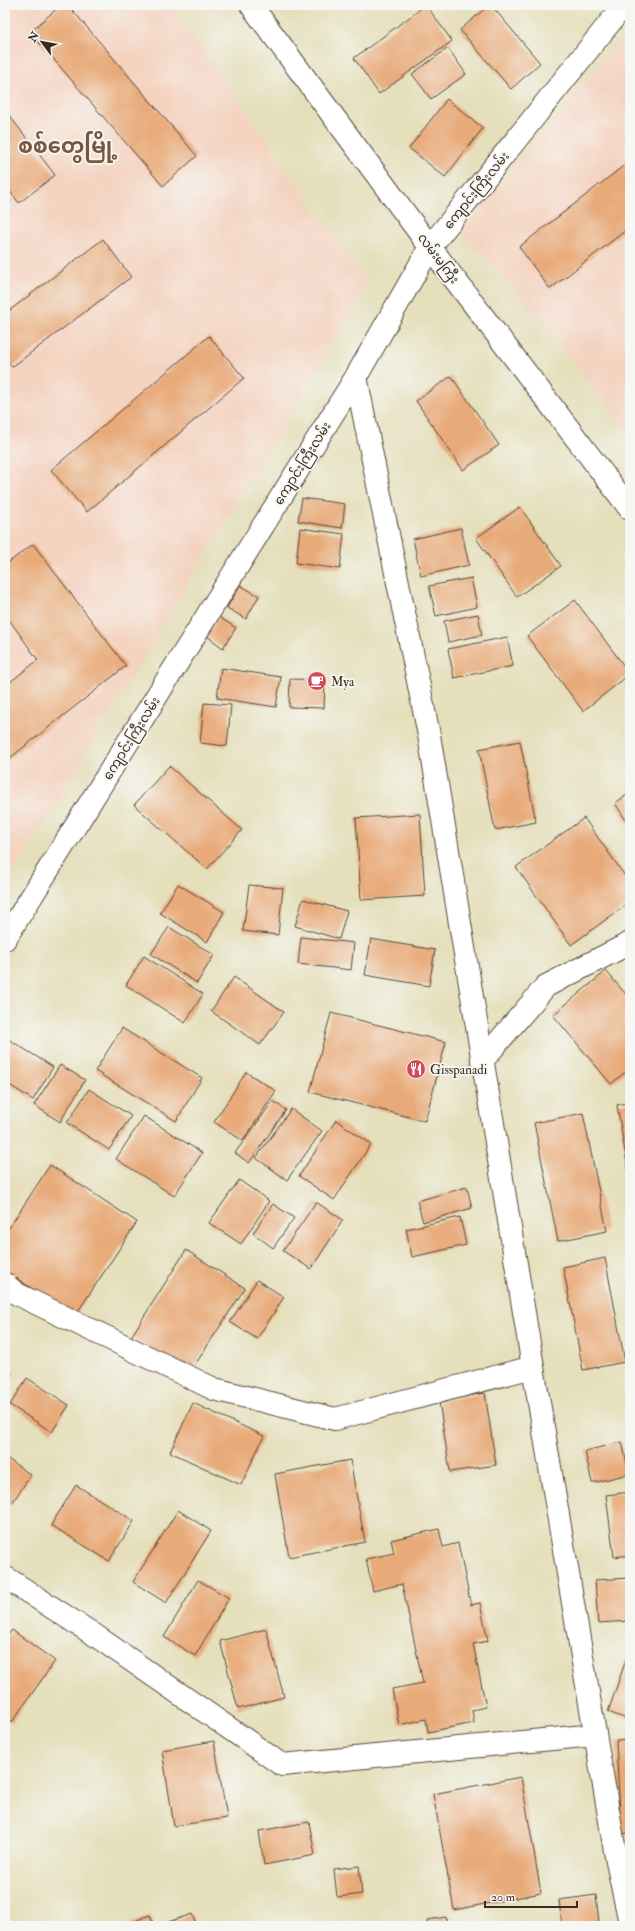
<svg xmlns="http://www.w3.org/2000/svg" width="635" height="1931" font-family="'IM FELL Double Pica','Noto Sans Myanmar',serif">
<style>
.built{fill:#f4d3c0}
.building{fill:#e8aa79}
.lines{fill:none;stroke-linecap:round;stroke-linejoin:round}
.minor-casing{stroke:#544536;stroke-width:24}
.major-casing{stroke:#544536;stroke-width:24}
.minor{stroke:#fff;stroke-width:22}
.major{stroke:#fff;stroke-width:22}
.labels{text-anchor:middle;stroke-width:3.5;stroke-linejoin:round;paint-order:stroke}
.street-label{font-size:13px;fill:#3b2a1e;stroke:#f6f6f2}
.poi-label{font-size:13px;fill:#3b2a1e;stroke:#f6f6f2;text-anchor:start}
.town-label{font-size:21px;font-weight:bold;fill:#78573e;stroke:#f6f6f2}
</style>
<rect width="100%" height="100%" fill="#f6f6f2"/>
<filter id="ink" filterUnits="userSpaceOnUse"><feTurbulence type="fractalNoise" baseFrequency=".025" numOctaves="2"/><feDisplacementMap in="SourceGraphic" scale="8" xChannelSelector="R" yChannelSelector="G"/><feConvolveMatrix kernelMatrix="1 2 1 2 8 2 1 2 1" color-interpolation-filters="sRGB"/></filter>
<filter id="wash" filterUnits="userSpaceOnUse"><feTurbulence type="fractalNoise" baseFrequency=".012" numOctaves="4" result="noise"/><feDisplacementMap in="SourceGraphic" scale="16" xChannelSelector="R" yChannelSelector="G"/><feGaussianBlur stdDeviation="0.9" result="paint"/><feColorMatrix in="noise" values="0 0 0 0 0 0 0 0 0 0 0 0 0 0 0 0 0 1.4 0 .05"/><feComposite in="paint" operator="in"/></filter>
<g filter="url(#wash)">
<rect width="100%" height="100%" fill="#e5dfbb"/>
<g class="built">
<path d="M5 5H171L368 284 5 887Z"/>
<path d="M630 28V433L498 268 460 232Z"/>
</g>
<g id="blocks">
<g class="building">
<path d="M61 5H68L197 156 163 186 30 32Z"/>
<path d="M426 5 452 41 379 94 354 58Z"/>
<path d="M489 5H491L540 63 511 89 460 30Z"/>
<path d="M448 48 466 74 431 99 412 74Z"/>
<path d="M447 99 483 128 445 177 409 148Z"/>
<path d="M5 110 55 175 19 203 5 185Z"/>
<path d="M626 164 630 169V227L550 289 519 247Z"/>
<path d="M5 194 11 201 5 207Z"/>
<path d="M103 239 131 277 12 367 5 358V314Z"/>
<path d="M209 336 244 378 87 512 51 470Z"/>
<path d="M451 376 499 445 463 470 416 401Z"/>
<path d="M302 498 345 504 342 528 298 521Z"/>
<path d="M520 507 561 566 517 597 476 538Z"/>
<path d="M300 528 344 534 340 569 296 563Z"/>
<path d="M461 528 469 565 421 576 413 539Z"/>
<path d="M33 544 126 666 5 762V686L38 660 5 614V565Z"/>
<path d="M471 578 477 607 436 616 429 586Z"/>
<path d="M240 585 259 596 246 619 227 608Z"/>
<path d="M575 600 630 674 583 711 527 636Z"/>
<path d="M478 614 482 635 448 642 444 621Z"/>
<path d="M219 617 236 628 223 648 207 636Z"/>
<path d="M507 637 513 666 454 678 448 649Z"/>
<path d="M221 668 281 677 276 707 217 698Z"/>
<path d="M290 679 325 680 324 708 289 707Z"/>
<path d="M204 703 231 705 227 746 200 743Z"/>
<path d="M520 741 536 822 495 830 479 749Z"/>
<path d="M169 766 242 830 207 869 134 805Z"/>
<path d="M630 793V827L615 803Z"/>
<path d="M420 814 425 896 361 900 356 818Z"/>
<path d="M584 818 630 883V902L571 945 516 867Z"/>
<path d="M178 884 224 912 207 942 160 913Z"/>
<path d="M249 885 283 888 278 935 243 931Z"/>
<path d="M303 899 347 911 339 939 295 926Z"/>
<path d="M169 927 214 955 197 983 151 954Z"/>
<path d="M301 937 354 943 351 970 298 964Z"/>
<path d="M371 939 435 950 429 986 365 975Z"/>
<path d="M144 956 203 994 185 1023 126 985Z"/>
<path d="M606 971 630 999V1068L611 1084 553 1015Z"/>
<path d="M234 977 284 1012 260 1045 211 1011Z"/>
<path d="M331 1013 446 1042 425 1121 310 1092Z"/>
<path d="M122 1028 202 1078 176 1121 95 1071Z"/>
<path d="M5 1037 53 1067 33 1100 5 1082Z"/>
<path d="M60 1065 85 1080 60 1122 34 1105Z"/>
<path d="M246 1072 276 1091 243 1141 214 1122Z"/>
<path d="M89 1089 131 1116 109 1150 67 1123Z"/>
<path d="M273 1101 286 1110 249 1163 235 1153Z"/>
<path d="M630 1102V1174L629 1175 617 1105Z"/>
<path d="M291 1109 322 1131 287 1180 256 1158Z"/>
<path d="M583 1113 607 1231 558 1241 534 1123Z"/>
<path d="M144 1116 202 1153 174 1196 116 1159Z"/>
<path d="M336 1120 371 1144 334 1200 299 1176Z"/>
<path d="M50 1165 137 1222 75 1316 5 1271V1234Z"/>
<path d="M239 1180 269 1201 241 1244 209 1223Z"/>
<path d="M467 1187 472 1208 423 1222 417 1201Z"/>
<path d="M316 1202 343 1220 311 1269 283 1251Z"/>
<path d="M273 1204 294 1218 273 1248 253 1233Z"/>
<path d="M460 1217 466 1245 412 1257 406 1229Z"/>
<path d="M186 1250 245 1288 189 1374 131 1337Z"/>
<path d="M605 1258 625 1362 583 1370 563 1267Z"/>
<path d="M257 1280 284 1297 257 1339 230 1322Z"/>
<path d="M5 1370 12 1374 5 1385Z"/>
<path d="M27 1378 69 1405 52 1432 10 1405Z"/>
<path d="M485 1393 496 1465 450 1472 439 1401Z"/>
<path d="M193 1403 264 1436 241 1485 170 1452Z"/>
<path d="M622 1442 629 1474 592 1483 585 1451Z"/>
<path d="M5 1457 31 1475 12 1503 5 1498Z"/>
<path d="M350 1460 365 1542 289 1557 275 1474Z"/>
<path d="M76 1485 134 1521 109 1561 51 1525Z"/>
<path d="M630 1492V1555L614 1557 606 1495Z"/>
<path d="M178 1510 211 1531 166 1603 133 1582Z"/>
<path d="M439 1529 443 1547 458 1543 471 1605 480 1603 488 1641 473 1644 486 1707 472 1710 474 1723 428 1732 426 1719 399 1725 392 1689 423 1683 402 1584 373 1591 366 1559 394 1553 391 1540Z"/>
<path d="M630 1578V1621L598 1623 595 1580Z"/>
<path d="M198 1580 229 1598 195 1656 164 1637Z"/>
<path d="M266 1629 284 1697 238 1709 220 1641Z"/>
<path d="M12 1630 55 1661 12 1722 5 1717V1639Z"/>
<path d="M630 1648V1720L608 1712Z"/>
<path d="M630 1740V1833L621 1834 616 1741Z"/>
<path d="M214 1741 227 1818 174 1826 162 1750Z"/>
<path d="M521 1777 541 1893 454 1910 433 1794Z"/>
<path d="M309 1822 315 1855 264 1865 259 1831Z"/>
<path d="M359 1866 362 1894 337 1897 334 1869Z"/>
<path d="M596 1895 599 1923 562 1926 559 1900Z"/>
<path d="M192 1914 197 1926H166L165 1923Z"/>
<path d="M150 1915 154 1926H122Z"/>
<path d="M446 1917 447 1926H428L427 1920Z"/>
</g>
</g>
</g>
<g filter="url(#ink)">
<use href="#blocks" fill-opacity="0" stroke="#544536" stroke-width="1"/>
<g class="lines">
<defs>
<g id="minor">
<path d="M356 377 429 735 533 1367 616 1857 630 1923"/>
<path d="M5 939 356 377 430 247 624 5"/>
<path d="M482 1061 546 986 630 943"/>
<path d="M5 1284 17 1294 214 1389 335 1419 533 1367"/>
<path d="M5 1577 96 1636 282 1765 595 1735"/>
</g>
<path id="major" d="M251 5 430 247 630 509"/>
</defs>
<use href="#minor" class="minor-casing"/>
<use href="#major" class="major-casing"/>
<use href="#minor" class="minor"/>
<use href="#major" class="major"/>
</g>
</g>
<defs>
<symbol id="cafe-disc" viewBox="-11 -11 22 22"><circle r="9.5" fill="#d1495b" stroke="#f6f6f2"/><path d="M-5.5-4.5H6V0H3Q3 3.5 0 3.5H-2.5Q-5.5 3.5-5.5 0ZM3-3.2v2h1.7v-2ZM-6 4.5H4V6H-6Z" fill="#fff"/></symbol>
<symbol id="restaurant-disc" viewBox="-11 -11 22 22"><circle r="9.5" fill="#d1495b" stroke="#f6f6f2"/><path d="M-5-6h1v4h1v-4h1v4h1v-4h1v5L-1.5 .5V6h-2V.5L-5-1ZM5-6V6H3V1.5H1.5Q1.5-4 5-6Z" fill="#fff"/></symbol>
</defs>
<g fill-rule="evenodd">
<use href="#cafe-disc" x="306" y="670" width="22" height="22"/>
<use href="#restaurant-disc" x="405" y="1058" width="22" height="22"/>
</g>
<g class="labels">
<g class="street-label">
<text transform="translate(476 190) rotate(-51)" y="5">ကျောင်းကြီးလမ်း</text>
<text transform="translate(439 258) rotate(53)" y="5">လမ်းမကြီး</text>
<text transform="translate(302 463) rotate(-58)" y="5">ကျောင်းကြီးလမ်း</text>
<text transform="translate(131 738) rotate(-58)" y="5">ကျောင်းကြီးလမ်း</text>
</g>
<g class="poi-label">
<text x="331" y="686">Mya</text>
<text x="430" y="1074">Gisspanadi</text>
</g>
<g class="town-label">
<text x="68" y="153">စစ်တွေမြို့</text>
</g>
</g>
<rect width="635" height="1931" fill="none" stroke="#f6f6f2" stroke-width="20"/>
<g transform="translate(42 42) rotate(302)" stroke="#f6f6f2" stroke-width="3" paint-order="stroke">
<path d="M0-3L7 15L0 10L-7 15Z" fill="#3b2a1e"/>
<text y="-6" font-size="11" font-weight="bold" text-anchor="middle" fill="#3b2a1e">N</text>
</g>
<path d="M485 1901v6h92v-6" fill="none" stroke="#3b2a1e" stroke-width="2"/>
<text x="491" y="1901" font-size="12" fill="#3b2a1e" stroke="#f6f6f2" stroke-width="3" paint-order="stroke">20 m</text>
</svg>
